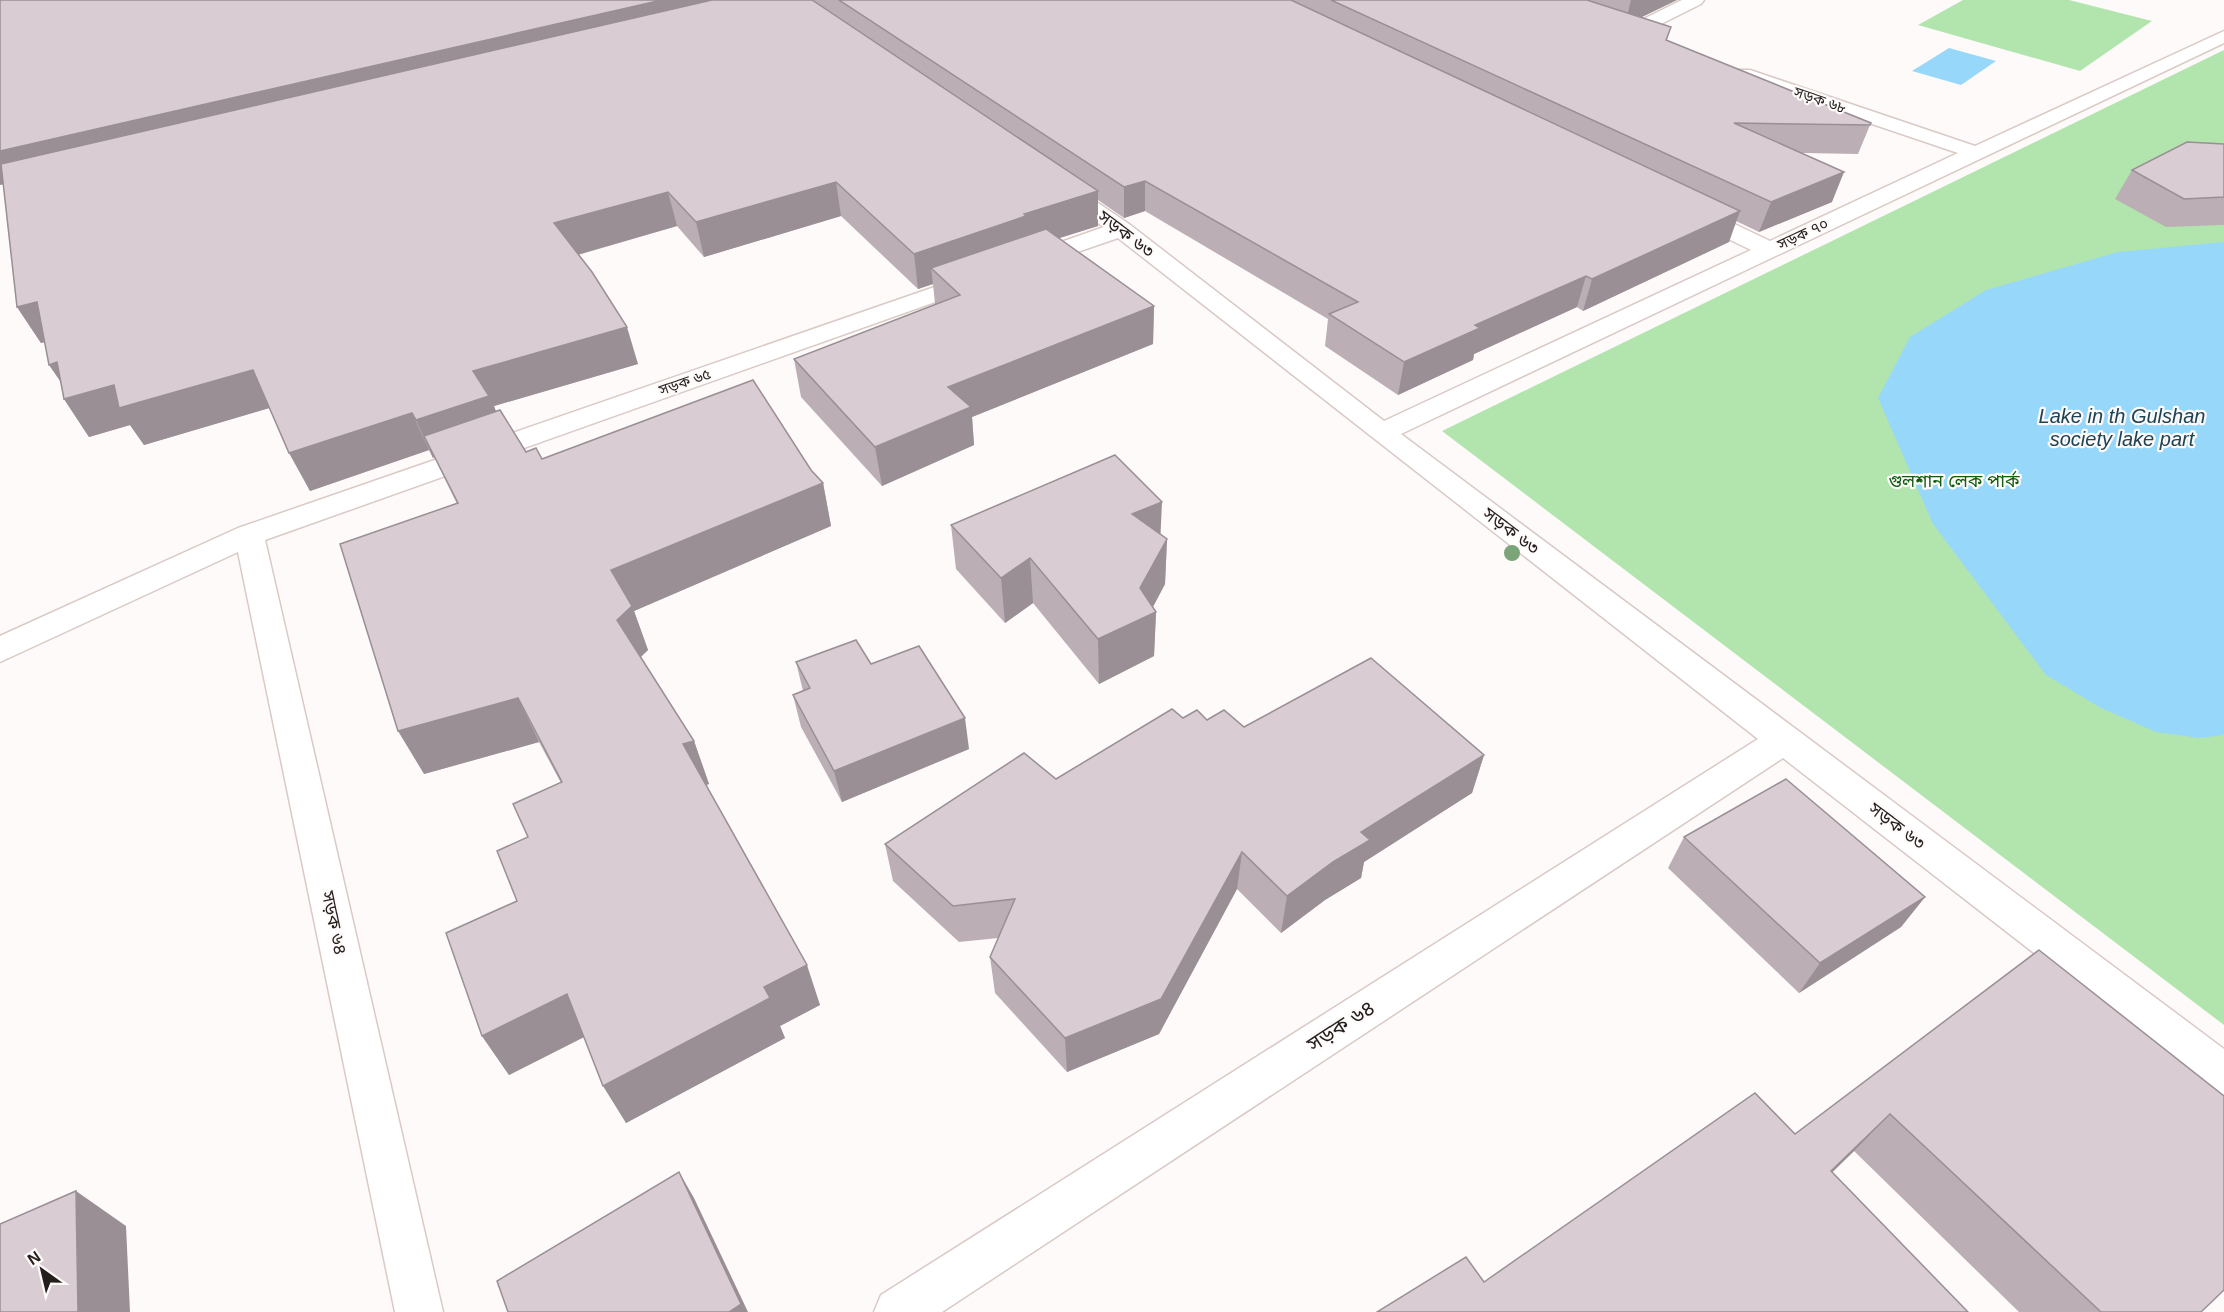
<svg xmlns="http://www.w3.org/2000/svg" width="2224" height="1312" font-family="Helvetica,'Noto Sans Bengali',sans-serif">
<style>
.green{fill:#b2e5ae}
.water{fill:#97d7f9}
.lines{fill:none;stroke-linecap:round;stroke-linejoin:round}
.minor-casing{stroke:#d9cac5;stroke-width:3}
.minor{fill:#fff;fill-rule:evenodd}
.tree{fill:#7ba479}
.wall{fill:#bbafb5}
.shaded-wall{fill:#998f94}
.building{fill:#daccd3;stroke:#998f94;stroke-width:1.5}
.labels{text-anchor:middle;stroke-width:4.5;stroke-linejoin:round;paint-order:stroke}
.far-street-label{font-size:15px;fill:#241f1d;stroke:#fdfaf9}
.street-label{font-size:18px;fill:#241f1d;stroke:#fdfaf9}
.park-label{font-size:18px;fill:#105d10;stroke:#fdfaf9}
.water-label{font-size:20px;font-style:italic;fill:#1e4355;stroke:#fdfaf9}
.near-street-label{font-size:21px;fill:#241f1d;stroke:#fdfaf9}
</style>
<rect width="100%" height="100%" fill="#fdfaf9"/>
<g class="green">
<path d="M1963 0H2069L2152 21 2080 71 1918 25Z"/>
<path d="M2224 50V1025L1442 431Z"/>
</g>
<g class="water">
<path d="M1949 48 1996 61 1961 85 1912 71Z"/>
<path d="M2224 242V735L2199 738 2156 732 2101 708 2046 675 1933 524 1878 398 1910 337 1986 290 2118 252Z"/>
</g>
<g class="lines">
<defs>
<g id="minor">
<path d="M1682 0H1704L1701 4 1633 38H1621L1618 34 1621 30Z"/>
<path d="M2224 31V43L1401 434 2224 1049V1095L2209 1089 1783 758 942 1312H874L881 1295 1758 739 1118 238 1037 266 1029 268 1021 266 1017 261 1021 256 1104 227 1054 194 1051 189 1054 184 1062 183 1070 184 1129 224 1384 421 1751 250 1685 218 1682 213 1685 208 1693 206 1701 208 1770 241 1958 153 1736 78 1734 74 1736 70H1750L1975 146Z"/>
<path d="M975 273 983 275 987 280 983 285 265 540 443 1312H395L238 552 0 662V636L238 528Z"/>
</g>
</defs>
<use href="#minor" class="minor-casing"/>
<use href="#minor" class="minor"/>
</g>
<circle class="tree" cx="1512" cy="553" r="8"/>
<g class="wall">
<path d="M0 0H1677L1640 18 1671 27 1667 40 1870 125 1858 154 1803 153 1832 202 1759 232 1736 221 1729 242 1583 311 1577 307 1474 354 1473 360 1398 395 1325 346 1328 319 1145 211 1124 218 1098 200V226L1059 238 1154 306 1153 344 972 417 974 445 882 486 801 397 794 359 935 304 933 284 918 289 841 216 704 257 677 226 578 255 638 364 494 406 496 412 526 452 542 459 811 470 823 483 831 526 634 611 648 650 641 657 694 741 709 784 706 785 820 1005 780 1026 785 1038 626 1123 584 1037 509 1075 482 1036 517 901 528 837 561 783 539 742 424 774 457 504 434 457 433 458 429 450 310 491 269 408 144 445 130 425 89 437 64 399 61 382 45 342 41 343 17 307 3 184 0 185Z"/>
<path d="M2224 144V225L2166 227 2115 199 2132 170Z"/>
<path d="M951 525 1161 535 1167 539 1165 584 1153 607 1156 612 1154 656 1099 684 1033 603 1005 623 956 569Z"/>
<path d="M796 662 871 664 969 749 842 802 801 727 793 695 803 691Z"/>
<path d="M1207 720 1244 727 1484 755 1472 793 1364 862 1361 878 1325 900 1281 933 1237 889 1159 1034 1067 1072 995 993 990 957 998 938 959 942 893 881 885 844 1056 779Z"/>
<path d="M1684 837 1925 897 1901 927 1799 993 1668 868Z"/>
<path d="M2039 950 2201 1312H2019L1854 1151 1832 1172 1484 1282 1795 1134Z"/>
</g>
<g class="shaded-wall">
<path d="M662 0H778L0 185V151Z"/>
<path d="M1631 0H1677L1625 25Z"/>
<path d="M1844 172 1832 202 1759 232 1771 202Z"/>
<path d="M1145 181V211L1124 218V187Z"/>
<path d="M836 182 841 216 704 257 696 222Z"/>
<path d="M1098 191V226L1028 248 931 268 933 284 918 289 914 254 1024 214Z"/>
<path d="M668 192 677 226 566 258 554 223Z"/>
<path d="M1740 211 1729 242 1583 311 1592 279Z"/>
<path d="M1586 276 1577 307 1474 354 1473 360 1398 395 1404 362 1475 325Z"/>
<path d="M37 302 61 338 41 343 17 307Z"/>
<path d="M1154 306 1153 344 972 417 974 445 882 486 875 447 948 387Z"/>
<path d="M627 327 638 364 494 406 504 433 424 436 434 457 433 458 416 420 473 371Z"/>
<path d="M57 362 114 385 253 370 273 407 144 445 130 425 89 437 64 399 71 397 49 365Z"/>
<path d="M412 413 429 450 310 491 289 453Z"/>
<path d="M823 483 831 526 634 611 648 650 634 663 617 620 611 570Z"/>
<path d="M1162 502 1160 546 1132 514Z"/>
<path d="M1167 539 1165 584 1148 616 1156 612 1154 656 1099 684 1098 639 1140 588Z"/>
<path d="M1030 558 1033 603 1005 623 1001 578Z"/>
<path d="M518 698 539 742 424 774 398 731Z"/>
<path d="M965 718 969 749 842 802 834 771Z"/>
<path d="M694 741 709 784 699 787 683 744Z"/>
<path d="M1484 755 1472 793 1364 862 1361 878 1325 900 1281 933 1287 896 1361 832Z"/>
<path d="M1242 852 1237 889 1159 1034 1067 1072 1065 1038Z"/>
<path d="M1925 897 1901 927 1799 993 1820 963Z"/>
<path d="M807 965 820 1005 780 1026 785 1038 626 1123 603 1086 764 987Z"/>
<path d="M567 994 590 1034 509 1075 482 1036Z"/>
<path d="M1890 1114 1854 1151 1797 1207 1831 1171Z"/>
<path d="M679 1172 694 1198 748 1312H729Z"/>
<path d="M76 1191 126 1226 130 1312H78Z"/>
</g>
<g class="building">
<path d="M0 0H662L0 151Z"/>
<path d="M712 0H812L1098 191 1024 214 1026 216 914 254 836 182 696 222 668 192 554 223 592 272 627 327 473 371 489 396 416 420 412 413 289 453 253 370 119 408 114 385 64 399 57 362 49 365 37 302 17 307 1 164Z"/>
<path d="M839 0H1291L1740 211 1592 279 1586 276 1475 325 1480 328 1404 362 1329 314 1358 302 1145 181 1124 187Z"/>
<path d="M1331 0H1587L1671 27 1666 40 1871 123 1870 125 1734 123 1844 172 1771 202Z"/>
<path d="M2187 142 2224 144V197L2184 199 2132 170Z"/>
<path d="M1046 229 1154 306 948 387 971 407 875 447 794 359 960 295 931 268Z"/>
<path d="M753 380 811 470 823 483 611 570 632 606 617 620 694 741 683 744 807 965 764 987 770 998 603 1086 567 994 482 1036 446 933 517 901 497 851 528 837 513 804 562 782 518 698 398 731 340 544 458 503 424 436 500 410 526 452 536 448 542 459Z"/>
<path d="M1115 455 1162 502 1132 514 1167 539 1140 588 1156 612 1098 639 1030 558 1001 578 951 525Z"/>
<path d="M856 640 871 664 919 646 965 718 834 771 793 695 810 688 796 662Z"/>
<path d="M1371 658 1484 755 1361 832 1370 840 1333 862 1287 896 1242 852 1161 999 1065 1038 990 957 1015 899 953 906 885 844 1024 753 1056 779 1172 709 1183 718 1197 710 1207 720 1224 710 1244 727Z"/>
<path d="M1786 779 1925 897 1820 963 1684 837Z"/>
<path d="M2039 950 2224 1096V1290L2201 1312H2101L1890 1114 1831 1171 1968 1312H1377L1466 1257 1484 1282 1755 1093 1795 1134Z"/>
<path d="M679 1172 741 1304 729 1312H508L497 1281Z"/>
<path d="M76 1191 78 1312H0V1224Z"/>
</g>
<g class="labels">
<g class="far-street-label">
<text transform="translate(1820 100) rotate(19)" y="5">সড়ক ৬৮</text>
<text transform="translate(1803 234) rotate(-25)" y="5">সড়ক ৭০</text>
<text transform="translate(685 382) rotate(-19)" y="5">সড়ক ৬৫</text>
</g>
<g class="street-label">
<text transform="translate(1126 234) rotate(37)" y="6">সড়ক ৬৩</text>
<text transform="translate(1511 531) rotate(37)" y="6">সড়ক ৬৩</text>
<text transform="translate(1897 826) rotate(37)" y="6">সড়ক ৬৩</text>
<text transform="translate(334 923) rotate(78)" y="6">সড়ক ৬৪</text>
</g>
<g class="park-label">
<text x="1954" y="487">গুলশান লেক পার্ক</text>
</g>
<g class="water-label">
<text x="2122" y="423">Lake in th Gulshan<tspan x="2122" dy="23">society lake part</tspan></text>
</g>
<g class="near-street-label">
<text transform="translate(1341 1026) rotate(-33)" y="7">সড়ক ৬৪</text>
</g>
</g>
<g transform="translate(42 1270) rotate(326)" stroke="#fdfaf9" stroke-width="4.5" paint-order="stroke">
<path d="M0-4.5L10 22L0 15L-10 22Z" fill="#241f1d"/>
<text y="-9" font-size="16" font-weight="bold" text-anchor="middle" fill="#241f1d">N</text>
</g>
</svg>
